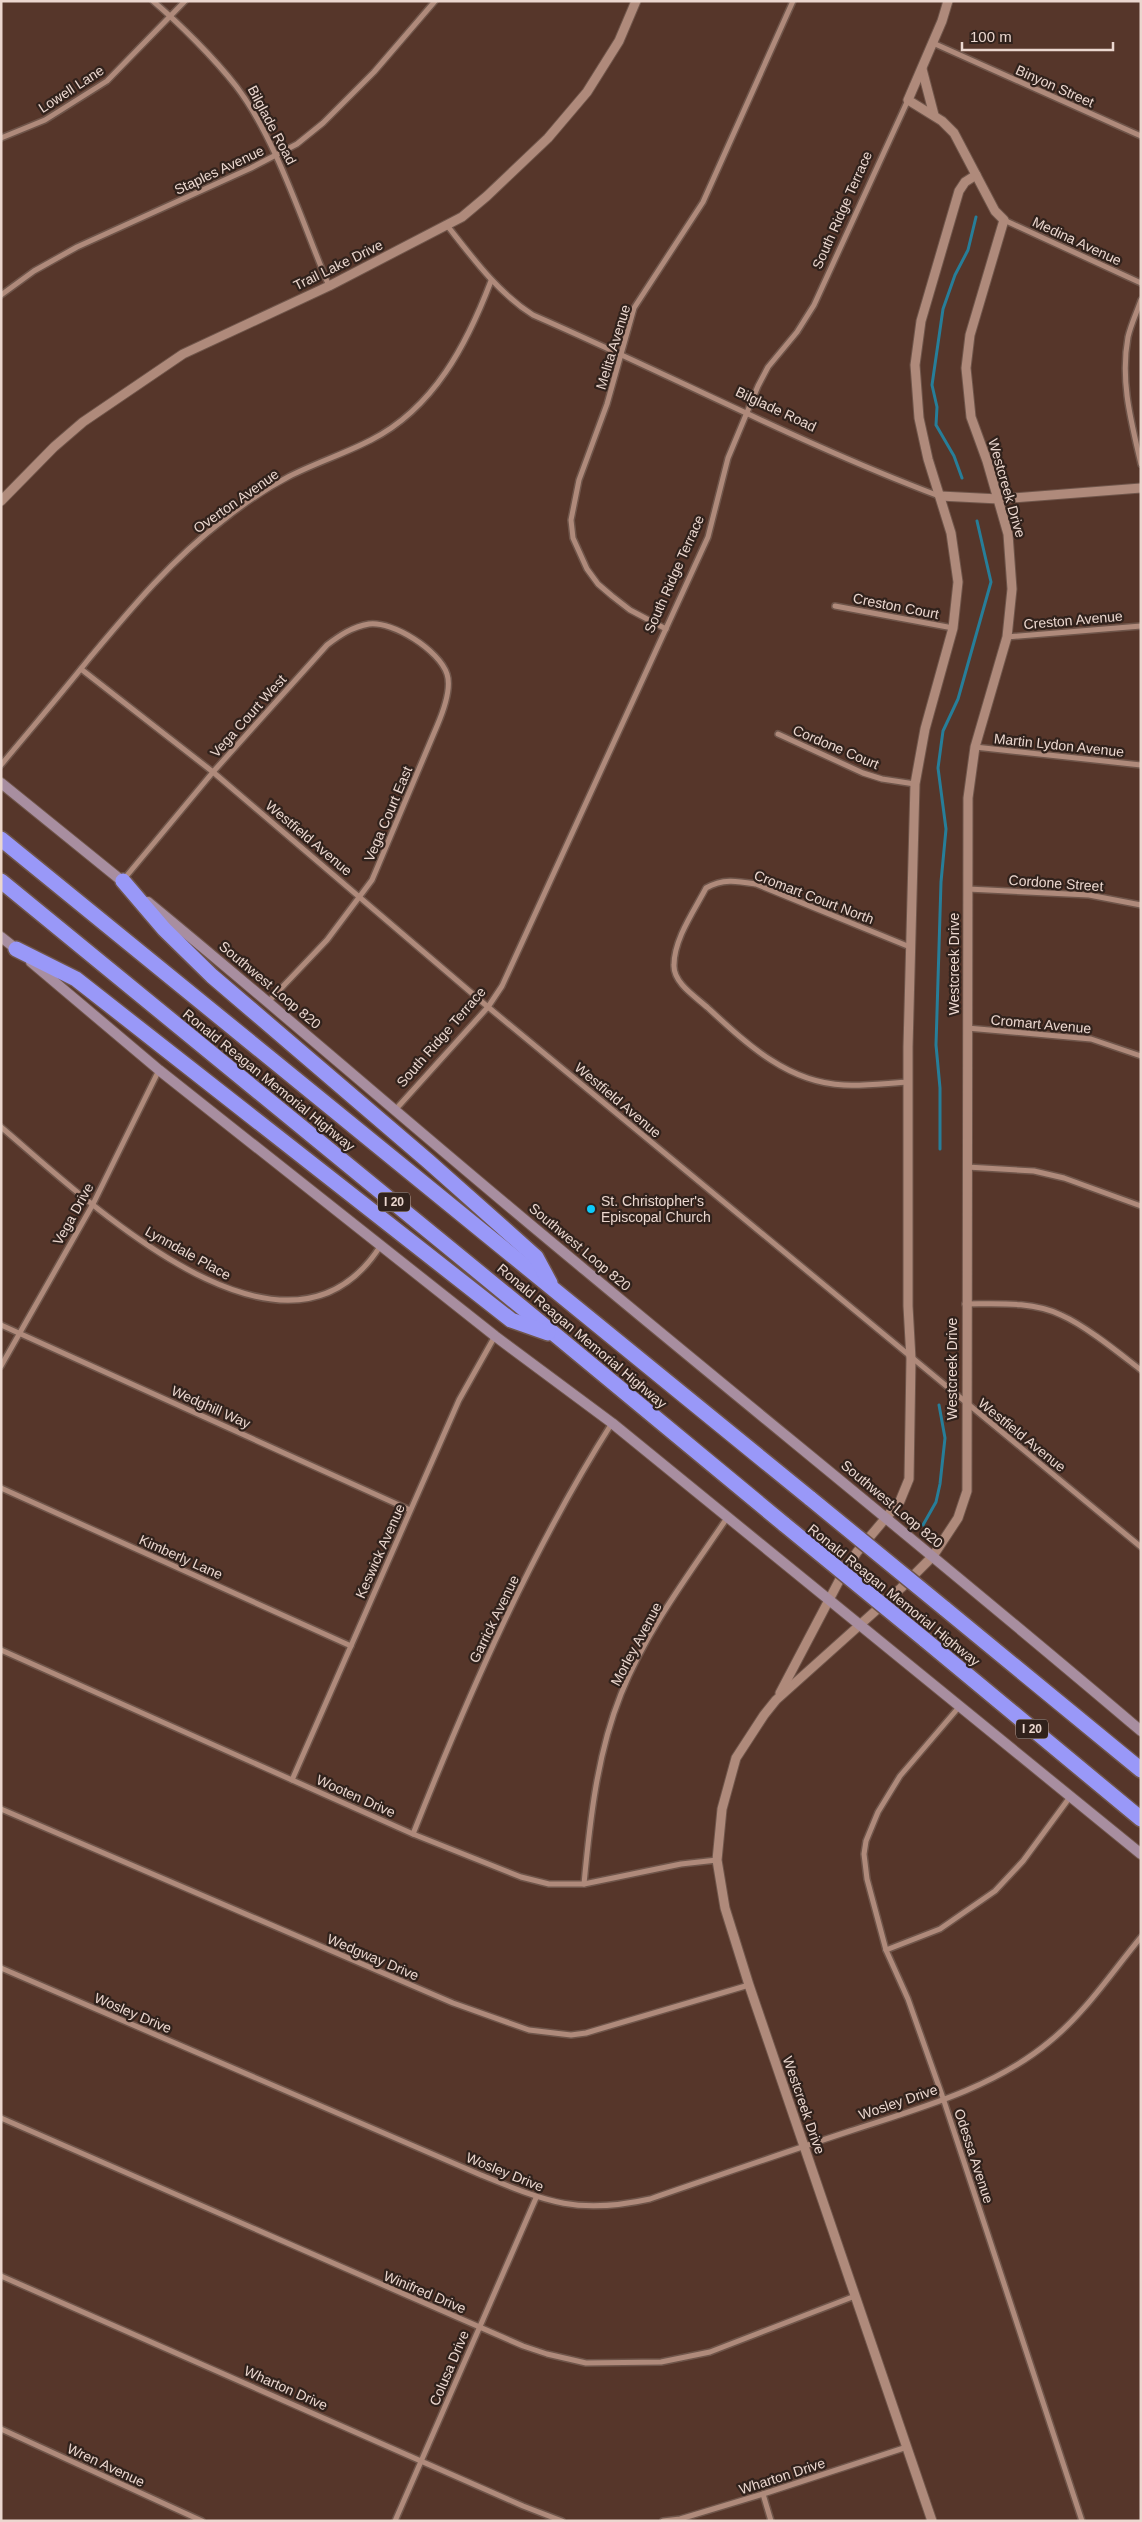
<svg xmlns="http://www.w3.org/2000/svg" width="1142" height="2522" font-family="Arial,sans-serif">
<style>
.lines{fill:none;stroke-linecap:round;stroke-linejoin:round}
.stream{stroke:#277e99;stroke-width:3}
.minor-casing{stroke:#6f554a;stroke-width:8}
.tertiary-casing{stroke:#6f554a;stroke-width:11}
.secondary-casing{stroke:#6f554a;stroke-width:12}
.motorway-casing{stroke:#6f554a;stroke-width:18}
.minor{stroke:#af8a7b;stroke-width:5}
.tertiary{stroke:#af8a7b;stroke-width:9}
.secondary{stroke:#a88ea0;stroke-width:10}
.motorway{stroke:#9998f8;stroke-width:15}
.motorway-bridge-casing{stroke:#6f554a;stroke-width:18;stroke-linecap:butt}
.motorway-bridge{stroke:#9998f8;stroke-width:15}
.poi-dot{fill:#0dcafa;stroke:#31221c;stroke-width:2}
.labels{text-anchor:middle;stroke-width:4.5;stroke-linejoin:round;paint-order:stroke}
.shield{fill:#31221c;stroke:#b3a199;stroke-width:1}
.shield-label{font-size:12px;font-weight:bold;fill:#ebd7cf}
.street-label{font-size:14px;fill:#ebd7cf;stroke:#31221c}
.poi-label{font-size:14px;fill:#ebd7cf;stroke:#31221c;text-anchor:start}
</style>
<rect width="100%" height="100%" fill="#56362a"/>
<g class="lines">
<g class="stream">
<path d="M962 478 954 456 936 425 937 407 932 385 943 309 955 275 968 250 976 217"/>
<path d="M940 1149V1088L936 1045 941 882 946 829 938 768 943 731 958 699 991 582 977 521"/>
<path d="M923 1525 936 1502 940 1484 945 1438 939 1405"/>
</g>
<defs>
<g id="minor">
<path d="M153 1C180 24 214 58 236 86 276 138 303 225 329 286"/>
<path d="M933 43 1141 136"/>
<path d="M1 138 45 120 107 81 185 1"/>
<path d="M1004 220 1141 283"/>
<path d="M446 224C472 257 497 292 533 315 669 374 801 444 939 496"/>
<path d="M1 295 34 271 77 247 251 168 297 144 323 123 374 72 435 1"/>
<path d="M1141 300C1137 312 1131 324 1128 337 1120 381 1131 421 1141 464"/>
<path d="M835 606 953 628"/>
<path d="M666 629 630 610 612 596 598 584 587 569 573 538 571 520 579 480 607 404 634 308 703 202 793 1"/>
<path d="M1007 637 1141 626"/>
<path d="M81 669 213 772 488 1007 1141 1547"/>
<path d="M778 734 863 773 882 779 915 784"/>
<path d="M975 747 1141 765"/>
<path d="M1 765C30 730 60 695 88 660 129 611 171 560 222 521 242 505 265 489 288 477 315 463 344 454 371 440 434 408 467 344 491 281"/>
<path d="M124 879 213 772 327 645C340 635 352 627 369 624 393 621 439 650 447 674 452 689 443 712 437 726L372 880 327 940 269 1001"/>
<path d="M968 889 1089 895 1141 905"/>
<path d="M967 1028 1091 1039 1141 1056"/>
<path d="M909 1082C888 1083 866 1086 844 1085 788 1083 747 1044 708 1008 696 997 673 983 674 965 674 939 694 911 706 888 723 878 738 881 756 884L910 947"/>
<path d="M396 1109 488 1007 502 986 708 537 728 458 758 386 768 367 797 332 814 305 908 100"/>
<path d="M1 1127C84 1197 286 1396 381 1245"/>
<path d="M967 1167 1034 1171 1064 1178 1141 1206"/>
<path d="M965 1304C996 1304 1032 1301 1061 1315 1086 1326 1119 1353 1141 1370"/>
<path d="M1 1325 410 1510"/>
<path d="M1 1366 93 1204 159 1070"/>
<path d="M1 1488 351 1646"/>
<path d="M1 1650 413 1834 521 1877 549 1884H584L681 1864 717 1860"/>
<path d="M959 1707 900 1776 878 1812 866 1841 864 1854 867 1879 886 1950 908 1999 943 2098 1082 2521"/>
<path d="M292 1780 459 1400 495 1336"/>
<path d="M1 1809 453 2003 529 2030 571 2035 586 2033 749 1985"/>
<path d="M413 1834C469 1693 531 1551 612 1423"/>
<path d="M584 1884C590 1820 597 1754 621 1694 646 1631 689 1574 727 1518"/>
<path d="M886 1950 940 1929 995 1891 1023 1861 1070 1797"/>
<path d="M1 1968 481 2175C547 2202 578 2215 650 2199 717 2176 783 2153 850 2131 917 2109 994 2088 1049 2042 1085 2013 1112 1972 1141 1937"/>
<path d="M1 2118 523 2346 547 2354 586 2363 661 2362 710 2352 855 2296"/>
<path d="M1 2276 523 2506 562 2521"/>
<path d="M1 2429 202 2521"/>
<path d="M763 2494 771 2521"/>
<path d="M395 2521 536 2198"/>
<path d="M663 2521 680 2519 763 2494 907 2447"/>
</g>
<g id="tertiary">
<path d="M922 69 934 115"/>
<path d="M940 496 999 499 1141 488"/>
<path d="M1 501 54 447 83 422 183 354 329 286 462 217 487 196 548 138 587 92 619 41 636 1"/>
<path d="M780 1693 840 1579 857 1552 900 1501 909 1479 911 1359 908 1306V1047L915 784 925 729 953 628 958 582 951 533 928 459 919 418 915 365 921 321 959 191 965 182 976 175"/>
<path d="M932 2521 749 1985 725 1908 717 1860 722 1809 736 1758 764 1715 776 1700 901 1588 933 1556 958 1518 967 1491 968 798 975 747 1007 637 1012 589 1008 534 987 461 971 417 966 368 970 335 1004 220 995 211 954 133 942 121 908 100 942 21 948 1"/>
</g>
<g id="secondary">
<path d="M1 783 127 885"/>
<path d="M148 902C295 1023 438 1149 585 1270 770 1424 958 1575 1141 1731"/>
<path d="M1 937 20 952"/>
<path d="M31 962 159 1070 495 1336 612 1423 1141 1854"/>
</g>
<g id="motorway">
<path d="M1 839 811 1499"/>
<path d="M1 881 558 1337 785 1525"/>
<path d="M123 881 164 929 212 976 428 1161 536 1257 550 1283"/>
<path d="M16 949 76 979 511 1320 548 1333"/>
<path d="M944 1608 1141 1770"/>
<path d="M924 1639 1141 1819"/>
</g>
</defs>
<use href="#minor" class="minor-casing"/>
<use href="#tertiary" class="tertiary-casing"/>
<use href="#secondary" class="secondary-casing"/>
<use href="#motorway" class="motorway-casing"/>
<use href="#minor" class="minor"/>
<use href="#tertiary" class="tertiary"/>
<use href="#secondary" class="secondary"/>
<use href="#motorway" class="motorway"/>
<defs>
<g id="motorway-bridge">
<path d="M811 1499 944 1608"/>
<path d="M785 1525 924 1639"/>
</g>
</defs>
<use href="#motorway-bridge" class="motorway-bridge-casing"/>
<use href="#motorway-bridge" class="motorway-bridge"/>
</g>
<circle class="poi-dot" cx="591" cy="1209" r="5"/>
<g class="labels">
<g class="shield">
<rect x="378" y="1192.5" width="32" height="19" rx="4"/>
<rect x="1016" y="1719.5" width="32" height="19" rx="4"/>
</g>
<g class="shield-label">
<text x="394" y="1206">I 20</text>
<text x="1032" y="1733">I 20</text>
</g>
<g class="street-label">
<text transform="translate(1055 86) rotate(24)" y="5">Binyon Street</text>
<text transform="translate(71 89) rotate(-33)" y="5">Lowell Lane</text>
<text transform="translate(272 125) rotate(62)" y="5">Bilglade Road</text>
<text transform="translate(219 170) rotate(-25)" y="5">Staples Avenue</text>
<text transform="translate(842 210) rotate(-66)" y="5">South Ridge Terrace</text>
<text transform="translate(1077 241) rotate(25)" y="5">Medina Avenue</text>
<text transform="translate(338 265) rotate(-26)" y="5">Trail Lake Drive</text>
<text transform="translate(613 347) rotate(-73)" y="5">Melita Avenue</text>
<text transform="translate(776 409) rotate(25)" y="5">Bilglade Road</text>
<text transform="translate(1007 488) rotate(74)" y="5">Westcreek Drive</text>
<text transform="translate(236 501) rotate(-35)" y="5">Overton Avenue</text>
<text transform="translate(674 574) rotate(-66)" y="5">South Ridge Terrace</text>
<text transform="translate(896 606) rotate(11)" y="5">Creston Court</text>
<text transform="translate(1073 620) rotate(-5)" y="5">Creston Avenue</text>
<text transform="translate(248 716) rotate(-48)" y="5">Vega Court West</text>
<text transform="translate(1059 745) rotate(6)" y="5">Martin Lydon Avenue</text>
<text transform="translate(836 747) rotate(23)" y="5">Cordone Court</text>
<text transform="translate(388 814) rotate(-67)" y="5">Vega Court East</text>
<text transform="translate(309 838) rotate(40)" y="5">Westfield Avenue</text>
<text transform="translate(1056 883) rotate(4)" y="5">Cordone Street</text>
<text transform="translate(814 897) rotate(21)" y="5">Cromart Court North</text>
<text transform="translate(954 964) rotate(-90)" y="5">Westcreek Drive</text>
<text transform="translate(270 985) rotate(40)" y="5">Southwest Loop 820</text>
<text transform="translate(1041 1024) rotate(5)" y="5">Cromart Avenue</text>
<text transform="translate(441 1037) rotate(-49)" y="5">South Ridge Terrace</text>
<text transform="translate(269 1080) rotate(39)" y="5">Ronald Reagan Memorial Highway</text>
<text transform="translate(618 1100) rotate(40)" y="5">Westfield Avenue</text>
<text transform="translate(73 1214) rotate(-61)" y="5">Vega Drive</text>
<text transform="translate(580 1247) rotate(40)" y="5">Southwest Loop 820</text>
<text transform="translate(188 1253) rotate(29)" y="5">Lynndale Place</text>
<text transform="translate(582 1336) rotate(40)" y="5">Ronald Reagan Memorial Highway</text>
<text transform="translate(952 1369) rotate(-90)" y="5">Westcreek Drive</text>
<text transform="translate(211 1407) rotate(24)" y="5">Wedghill Way</text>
<text transform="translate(1022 1435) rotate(39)" y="5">Westfield Avenue</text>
<text transform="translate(892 1504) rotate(40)" y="5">Southwest Loop 820</text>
<text transform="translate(380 1551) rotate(-66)" y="5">Keswick Avenue</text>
<text transform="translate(181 1557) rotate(24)" y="5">Kimberly Lane</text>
<text transform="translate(894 1595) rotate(39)" y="5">Ronald Reagan Memorial Highway</text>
<text transform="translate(494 1619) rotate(-64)" y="5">Garrick Avenue</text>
<text transform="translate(636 1644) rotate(-62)" y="5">Morley Avenue</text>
<text transform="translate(356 1796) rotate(24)" y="5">Wooten Drive</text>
<text transform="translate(373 1957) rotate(23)" y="5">Wedgway Drive</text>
<text transform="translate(133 2013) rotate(23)" y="5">Wosley Drive</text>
<text transform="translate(898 2102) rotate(-19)" y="5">Wosley Drive</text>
<text transform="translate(804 2105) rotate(71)" y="5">Westcreek Drive</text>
<text transform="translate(974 2156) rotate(72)" y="5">Odessa Avenue</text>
<text transform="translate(505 2172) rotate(22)" y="5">Wosley Drive</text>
<text transform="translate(425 2292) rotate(23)" y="5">Winifred Drive</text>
<text transform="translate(449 2368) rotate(-67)" y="5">Colusa Drive</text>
<text transform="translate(286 2388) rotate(24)" y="5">Wharton Drive</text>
<text transform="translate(106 2465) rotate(25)" y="5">Wren Avenue</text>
<text transform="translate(782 2476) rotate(-18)" y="5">Wharton Drive</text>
</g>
<g class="poi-label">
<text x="601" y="1206">St. Christopher's<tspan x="601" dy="16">Episcopal Church</tspan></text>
</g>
</g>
<rect width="1142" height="2522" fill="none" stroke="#ebd7cf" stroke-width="5"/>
<path d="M962 42v8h151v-8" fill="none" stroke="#ebd7cf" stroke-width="2.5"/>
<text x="970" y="42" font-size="15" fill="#ebd7cf" stroke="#31221c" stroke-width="4" paint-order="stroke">100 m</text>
</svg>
